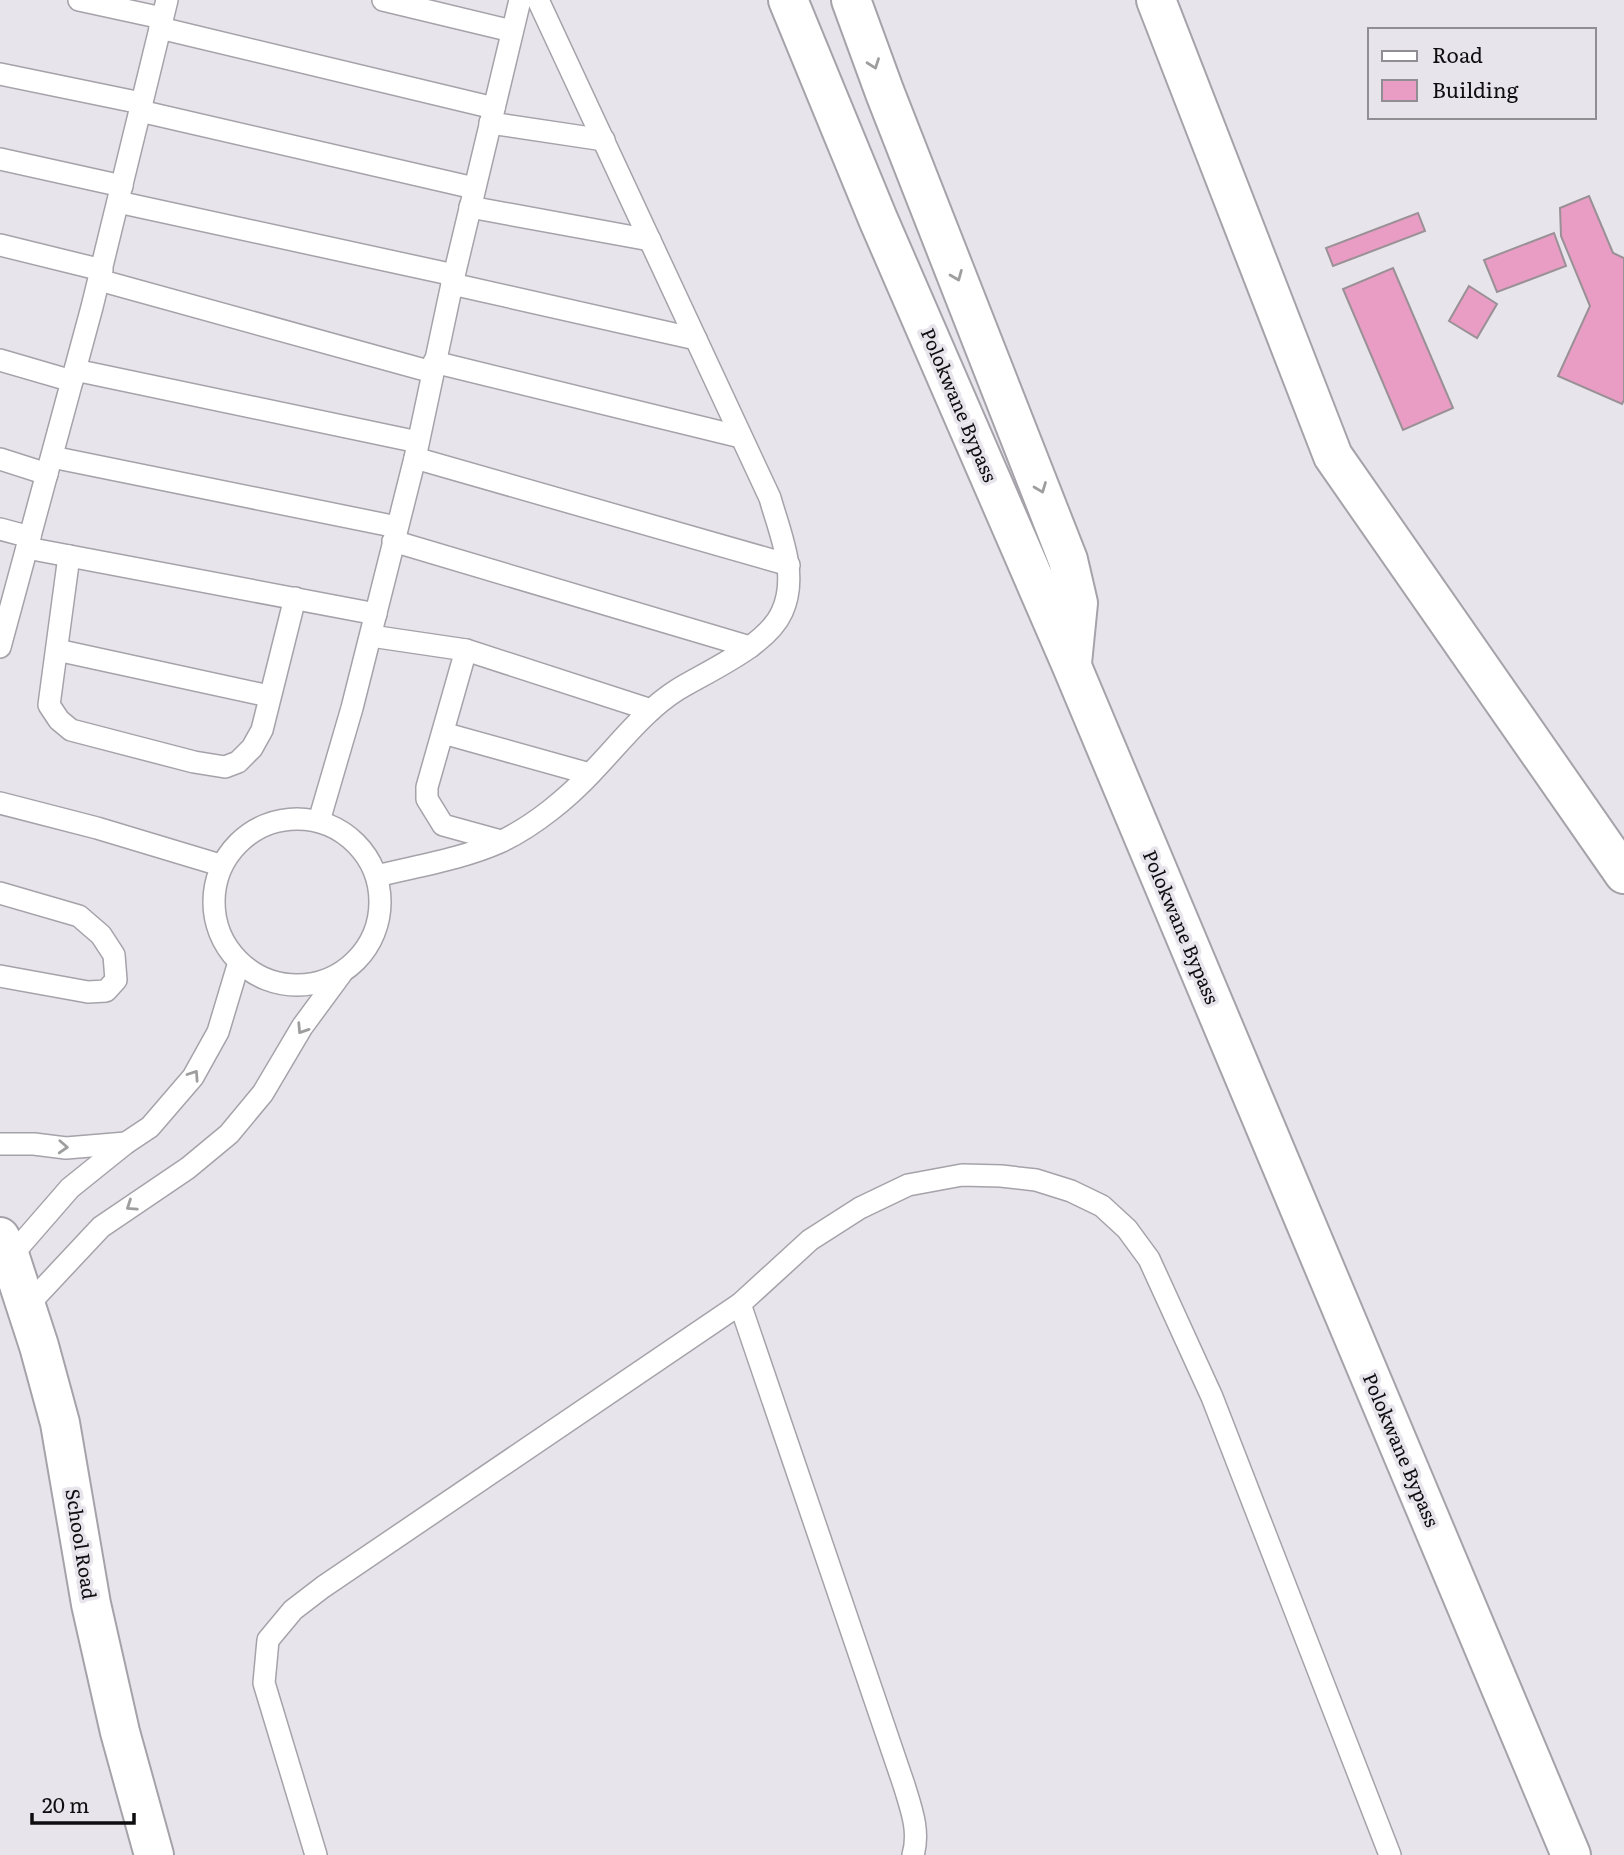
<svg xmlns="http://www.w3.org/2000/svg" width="1624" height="1855" font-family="Literata,serif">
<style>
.building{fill:#e99dc4;stroke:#999195;stroke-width:2}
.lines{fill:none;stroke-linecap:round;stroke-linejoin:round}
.service-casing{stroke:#a6a2a9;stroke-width:24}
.minor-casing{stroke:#a6a2a9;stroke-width:42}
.motorway-casing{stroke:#a6a2a9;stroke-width:42}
.service{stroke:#fff;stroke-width:21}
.minor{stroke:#fff;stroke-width:38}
.motorway{stroke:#fff;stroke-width:38}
.oneway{stroke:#9f9e9f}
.labels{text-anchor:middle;stroke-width:7;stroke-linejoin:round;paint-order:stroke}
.street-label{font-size:19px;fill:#0e0d0f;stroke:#e8e4eb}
</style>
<rect width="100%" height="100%" fill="#e8e4eb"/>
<g class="building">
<path d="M1589 196 1613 253 1624 258V400L1622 404 1558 376 1590 306 1561 236 1560 208Z"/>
<path d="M1418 213 1425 231 1333 266 1326 248Z"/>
<path d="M1554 233 1566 266 1497 292 1484 260Z"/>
<path d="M1393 268 1453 408 1403 430 1343 289Z"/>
<path d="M1469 286 1497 304 1477 338 1449 321Z"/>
</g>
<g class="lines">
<defs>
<g id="service">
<path d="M79 0 162 18"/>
<path d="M383 0 512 31"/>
<path d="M160 28 494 108"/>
<path d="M0 74 141 103"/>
<path d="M140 111 474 188"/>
<path d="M490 123 604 140"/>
<path d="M0 159 122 186"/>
<path d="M118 202 454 275"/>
<path d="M470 207 650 240"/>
<path d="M0 245 102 270"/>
<path d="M99 280 432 372"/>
<path d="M452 284 696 339"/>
<path d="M0 360 72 381"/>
<path d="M434 362 741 437"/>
<path d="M75 370 418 442"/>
<path d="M52 457 397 527"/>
<path d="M415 458 789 565"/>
<path d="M0 459 47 474"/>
<path d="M0 529 30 537"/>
<path d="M393 541 750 647"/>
<path d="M27 548 376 614"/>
<path d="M69 556 49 705 59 720 71 730 194 762 225 767 238 762 252 748 262 730 295 598"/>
<path d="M371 636 466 650 651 710"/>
<path d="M0 647 92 307 167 0"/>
<path d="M57 650 269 696"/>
<path d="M466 650 427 787V799L443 825 501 841"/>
<path d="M443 733 590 774"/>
<path d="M0 803 97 828 220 865"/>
<circle cx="297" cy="902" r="83"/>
<path d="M319 821 352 708 415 458 452 284 520 0"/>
<path d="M377 876C417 866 462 859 500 842 534 826 568 798 593 771 620 743 644 711 677 690 708 671 767 646 782 612 799 575 780 534 770 498L538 0"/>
<path d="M0 893 79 916 101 935 114 955 116 980 106 991 88 992 0 976"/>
<path d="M0 1144H34L66 1148 126 1143"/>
<path d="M10 1257 70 1188 126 1143 150 1127 193 1077 218 1032 239 962"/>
<path d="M740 1304 904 1785C911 1808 920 1831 913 1855"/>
<path d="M26 1307 101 1227 188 1168 229 1134 263 1093 302 1027 341 974"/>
<path d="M316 1855 264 1683 268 1640 293 1610 323 1587 740 1304 810 1240 860 1208 908 1185 962 1175 1001 1176 1036 1180 1071 1191 1102 1206 1127 1229 1149 1259 1212 1397 1390 1855"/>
</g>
<g id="minor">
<path d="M1156 0 1333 456 1624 874"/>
<path d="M0 1237 10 1257 39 1346 60 1423 91 1604 120 1732 154 1855"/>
</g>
<g id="motorway">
<path d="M788 0 878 219 1071 664 1571 1855"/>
<path d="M851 0 885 93 1068 560 1078 603 1072 663"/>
</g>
</defs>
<use href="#service" class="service-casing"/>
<use href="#minor" class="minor-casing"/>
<use href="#motorway" class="motorway-casing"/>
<use href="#service" class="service"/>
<use href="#minor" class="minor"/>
<use href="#motorway" class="motorway"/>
</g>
<defs><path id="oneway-chevron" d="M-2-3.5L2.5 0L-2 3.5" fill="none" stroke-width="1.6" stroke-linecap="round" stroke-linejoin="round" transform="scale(1.75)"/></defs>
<g class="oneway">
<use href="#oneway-chevron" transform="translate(874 64) rotate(70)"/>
<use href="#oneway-chevron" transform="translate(957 276) rotate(68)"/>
<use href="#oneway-chevron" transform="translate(1041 488) rotate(69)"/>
<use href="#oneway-chevron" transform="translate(302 1029) rotate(123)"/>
<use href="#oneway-chevron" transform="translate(194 1075) rotate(-56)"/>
<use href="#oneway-chevron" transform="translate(63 1147) rotate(3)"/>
<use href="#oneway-chevron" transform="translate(131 1206) rotate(146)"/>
</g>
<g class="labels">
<g class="street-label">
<text transform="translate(959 405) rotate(67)" y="7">Polokwane Bypass</text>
<text transform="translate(1181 927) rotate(67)" y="7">Polokwane Bypass</text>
<text transform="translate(1401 1450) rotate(67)" y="7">Polokwane Bypass</text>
<text transform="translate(81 1544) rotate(81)" y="7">School Road</text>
</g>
</g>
<rect x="1368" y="28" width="228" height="91" fill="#e8e4eb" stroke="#918e93" stroke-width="2"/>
<rect x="1382" y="51" width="35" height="10" fill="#ffffff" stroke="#918e93" stroke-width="2"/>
<text x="1432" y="63" font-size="21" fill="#0e0d0f">Road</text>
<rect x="1382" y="80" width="35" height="21" fill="#e99dc4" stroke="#918e93" stroke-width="2"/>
<text x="1432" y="98" font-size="21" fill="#0e0d0f">Building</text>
<path d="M32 1813v10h102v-10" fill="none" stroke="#0e0d0f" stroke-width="3.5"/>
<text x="42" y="1813" font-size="21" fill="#0e0d0f" stroke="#e8e4eb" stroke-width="5" paint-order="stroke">20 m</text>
</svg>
